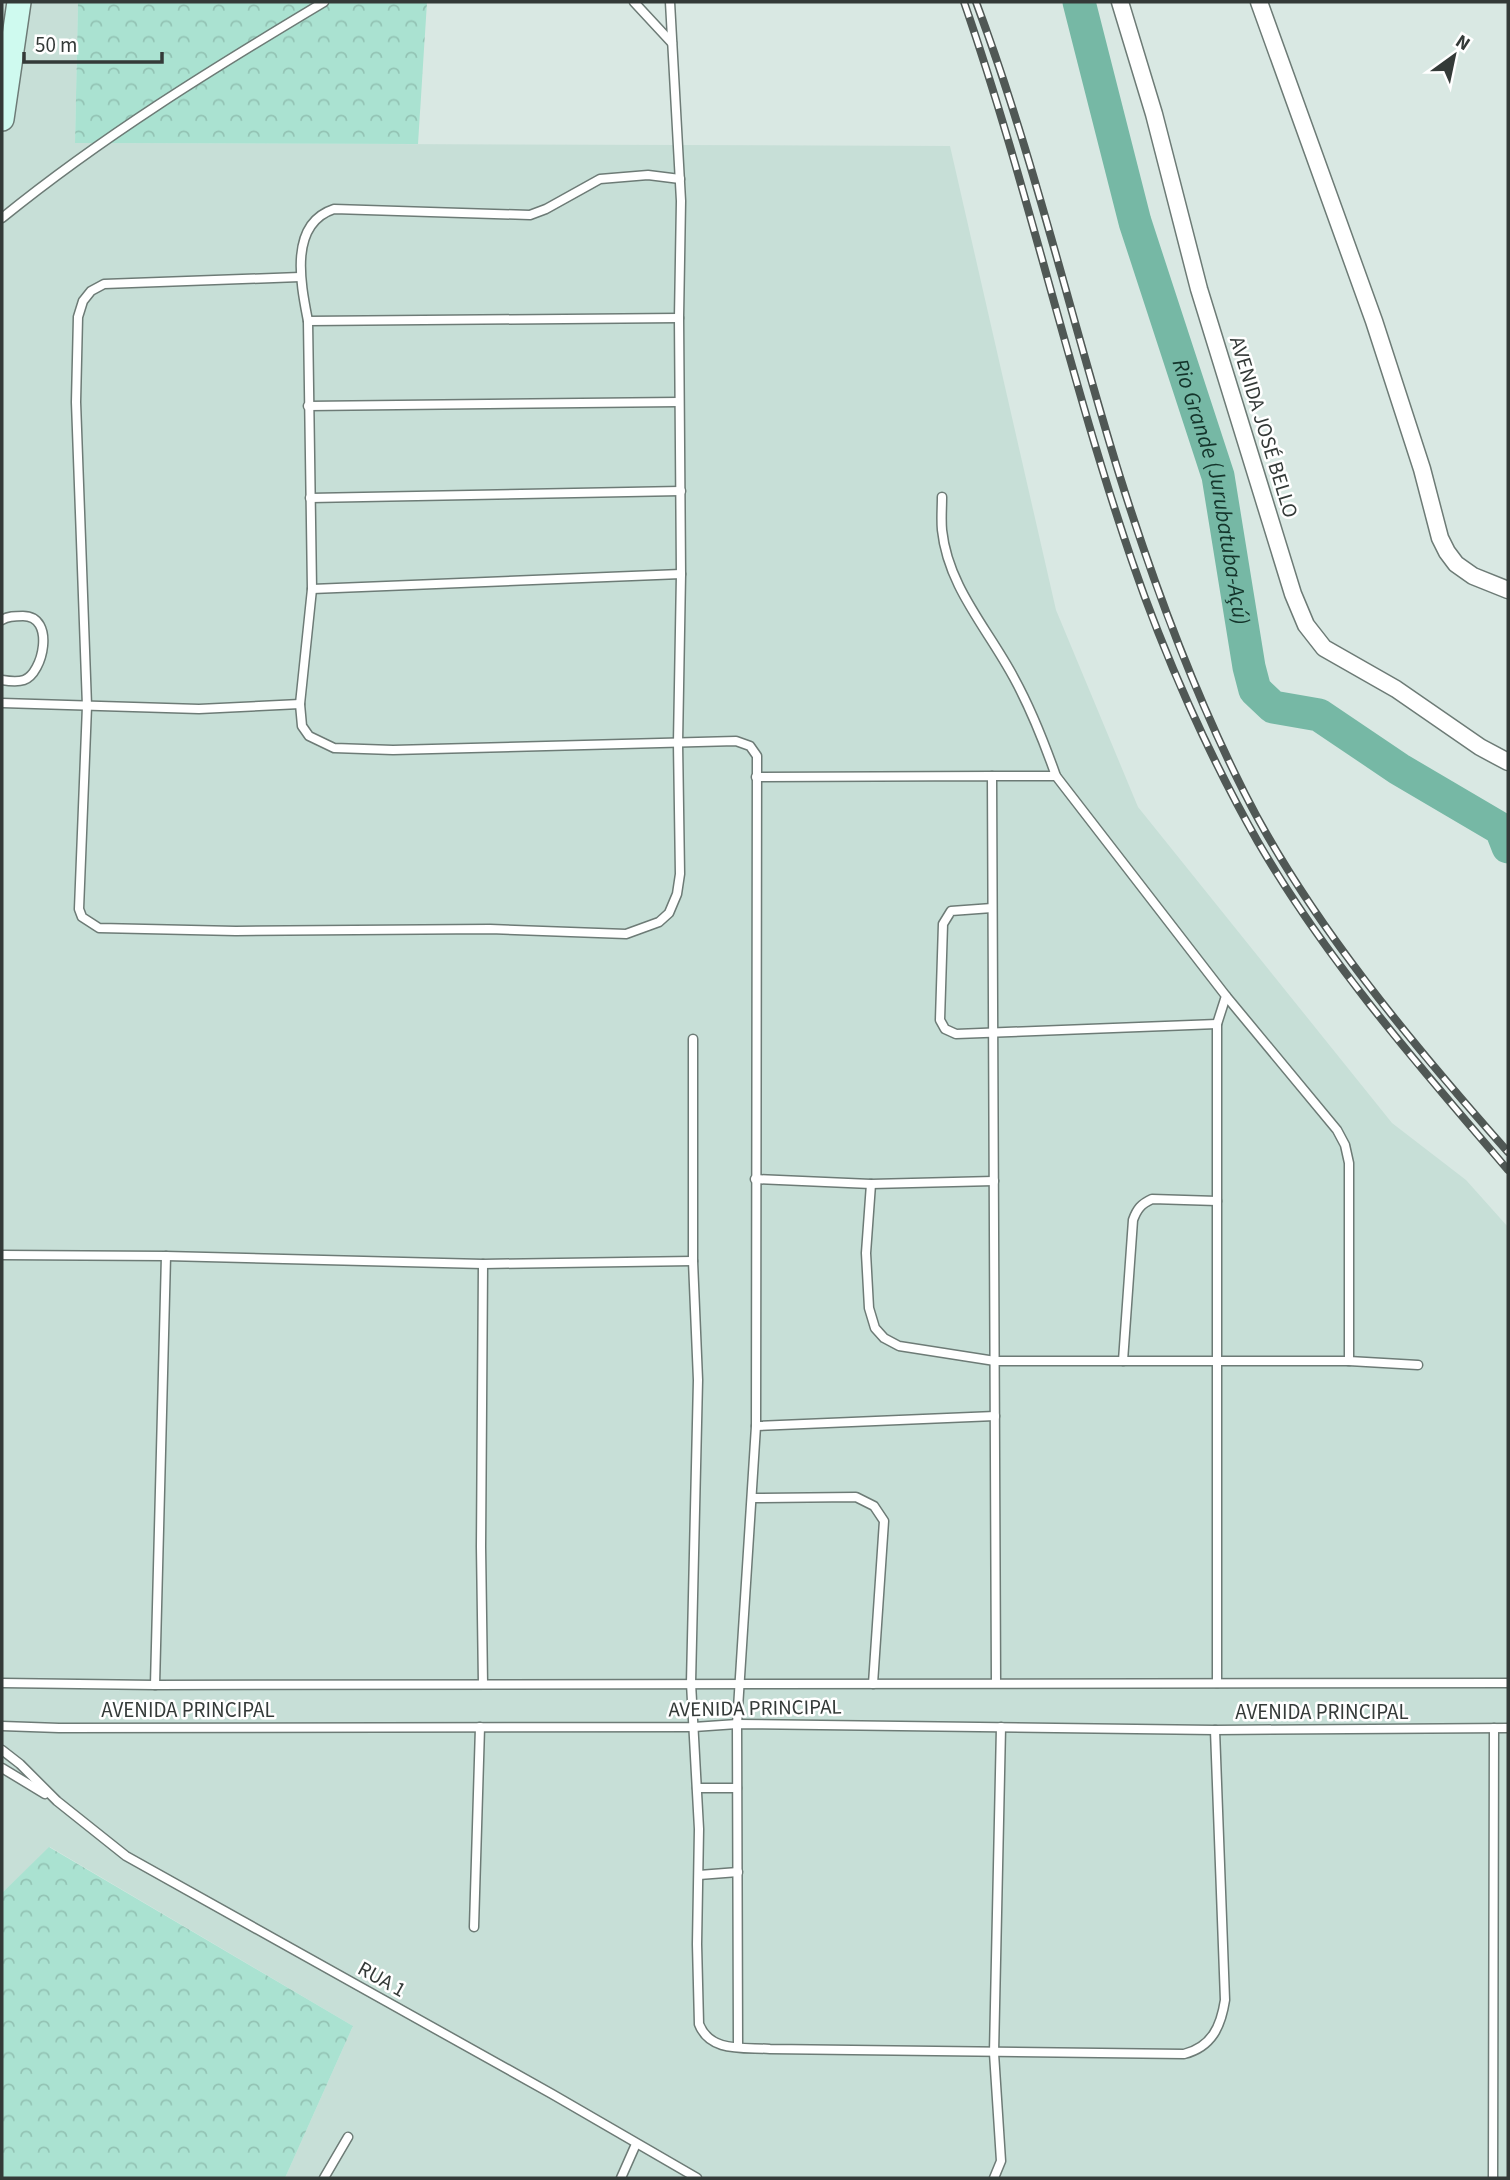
<svg xmlns="http://www.w3.org/2000/svg" width="1510" height="2180" font-family="'Source Sans 3',sans-serif">
<style>
.built{fill:#c7dfd7}
.forest{fill:url(#forest-crowns)}
.lines{fill:none;stroke-linecap:round;stroke-linejoin:round}
.river{stroke:#76b8a5;stroke-width:33}
.lane-casing{stroke:#6d7b76;stroke-width:11}
.street-casing{stroke:#6d7b76;stroke-width:19}
.secondary-casing{stroke:#6d7b76;stroke-width:26}
.lane{stroke:#fff;stroke-width:8}
.street{stroke:#fff;stroke-width:16}
.secondary{stroke:#cffaef;stroke-width:23}
.rail-casing{stroke:#505855;stroke-width:8}
.rail{stroke:#fff;stroke-width:5;stroke-dasharray:16;stroke-linecap:butt}
.labels{text-anchor:middle;stroke-width:5;stroke-linejoin:round;paint-order:stroke}
.street-label{font-size:21px;fill:#343a38;stroke:#fff}
.water-label{font-size:23px;font-style:italic;fill:#14342b;stroke:#fff}
</style>
<defs>
<pattern id="forest-crowns" width="20" height="18" patternUnits="userSpaceOnUse" patternTransform="scale(1.75)"><rect width="20" height="18" fill="#aae2d1"/><path d="M2 6a3 3 0 1 1 6 0M12 15a3 3 0 1 1 6 0" fill="none" stroke="#93c3b4"/></pattern>
</defs>
<rect width="100%" height="100%" fill="#d9e8e3"/>
<path class="built" d="M2 2H78L75 143 950 146 1056 610 1138 807 1392 1123 1466 1180 1508 1227V2178H285L353 2026 50 1847 2 1893Z"/>
<g class="forest">
<path d="M78 2H427L418 144 75 143Z"/>
<path d="M49 1847 353 2026 285 2178H2V1893Z"/>
</g>
<g class="lines">
<path class="river" id="s1" d="M1079 2 1135 222 1218 476 1249 667 1255 690 1273 707 1319 715 1399 769 1501 829 1508 847"/>
<defs>
<g id="lane">
<path d="M634 2 672 43"/>
<path d="M2 218C103 136 212 69 324 2"/>
<path d="M300 277 104 284 91 291 83 301 78 317 76 402 87 706 79 909 82 917 99 928 236 931 490 929 626 934 659 922 669 913 677 894 680 874 678 743 681 574 679 318 681 201 670 2"/>
<path d="M679 318 308 321 312 589 300 704 302 726 309 736 334 748 393 750 736 741 750 746 757 756 756 1426 737 1724 738 2046"/>
<path d="M308 321C301 285 288 224 334 209L530 215 546 209 600 179 648 175 680 179"/>
<path d="M308 406 679 402"/>
<path d="M942 497C942 508 941 519 942 530 948 587 988 629 1014 678 1031 709 1044 742 1056 776"/>
<path d="M310 498 681 491"/>
<path d="M312 589 681 574"/>
<path d="M2 620C8 616 15 616 23 616 56 616 43 674 24 680 18 682 8 681 2 680"/>
<path d="M2 703 199 709 300 704"/>
<path d="M992 776H1056L1226 996 1217 1024V1683"/>
<path d="M756 777 992 776 996 1683"/>
<path d="M992 908 951 911 943 924 940 1020 945 1029 956 1034 1217 1024"/>
<path d="M1226 996 1337 1130 1345 1145 1349 1163V1361"/>
<path d="M693 1039V1261L698 1380 691 1683 699 1829 697 1944 699 2024C710 2053 744 2047 770 2049L1184 2054C1212 2047 1221 2026 1225 2000L1215 1730"/>
<path d="M755 1179 871 1184 994 1181"/>
<path d="M871 1184 866 1253 869 1308 875 1328 884 1338 899 1346 995 1361H1349L1418 1365"/>
<path d="M2 1255 166 1256 483 1264 693 1261"/>
<path d="M483 1264 481 1547 483 1684"/>
<path d="M1123 1361 1133 1220C1137 1209 1141 1204 1152 1199L1217 1201"/>
<path d="M756 1426 995 1416"/>
<path d="M752 1498 856 1497 874 1506 884 1521 873 1684"/>
<path d="M2 1683 155 1685 1508 1683"/>
<path d="M155 1685 166 1256"/>
<path d="M2 1726 59 1728 694 1727 737 1724 1215 1730 1508 1728"/>
<path d="M2 1750 20 1764 57 1801 126 1856 552 2094 697 2178"/>
<path d="M2 1768 45 1794"/>
<path d="M697 1788H737"/>
<path d="M699 1875 738 1872"/>
<path d="M474 1927 480 1727"/>
<path d="M324 2178 348 2137"/>
<path d="M621 2178 636 2144"/>
<path d="M994 2178 1001 2161 994 2053 1001 1727"/>
<path d="M1493 2178 1494 1728"/>
</g>
<g id="street">
<path d="M1120 2 1154 114 1199 289 1293 594 1306 625 1324 648 1396 689 1480 747 1508 762"/>
<path d="M1259 2 1374 321 1422 469 1440 538 1447 552 1456 564 1473 576 1508 590"/>
</g>
<path id="secondary" d="M2 119 19 2"/>
</defs>
<use href="#lane" class="lane-casing"/>
<use href="#street" class="street-casing"/>
<use href="#secondary" class="secondary-casing"/>
<use href="#lane" class="lane"/>
<use href="#street" class="street"/>
<use href="#secondary" class="secondary"/>
<defs>
<g id="rail">
<path d="M964 2C1028 186 1069 377 1132 561 1164 655 1209 756 1258 842 1327 961 1419 1066 1508 1170"/>
<path d="M976 2C1034 157 1071 319 1120 477 1154 585 1194 693 1245 794 1309 921 1414 1046 1508 1152"/>
</g>
</defs>
<use href="#rail" class="rail-casing"/>
<use href="#rail" class="rail"/>
</g>
<g class="labels">
<g class="street-label">
<text transform="translate(1264 427) rotate(73)" y="7">AVENIDA JOSÉ BELLO</text>
<text transform="translate(755 1708) rotate(-1)" y="7">AVENIDA PRINCIPAL</text>
<text x="188" y="1717">AVENIDA PRINCIPAL</text>
<text x="1322" y="1719">AVENIDA PRINCIPAL</text>
<text transform="translate(382 1979) rotate(29)" y="7">RUA 1</text>
</g>
<g class="water-label">
<text dy="8" stroke="none"><textPath href="#s1" startOffset="508">Rio Grande (Jurubatuba-Açú)</textPath></text>
</g>
</g>
<rect width="1510" height="2180" fill="none" stroke="#343a38" stroke-width="7"/>
<g transform="translate(1454 56) rotate(33)" stroke="#ffffff" stroke-width="5" paint-order="stroke">
<path d="M0-5L12 26L0 18L-12 26Z" fill="#343a38"/>
<text y="-10" font-size="19" font-weight="bold" text-anchor="middle" fill="#343a38">N</text>
</g>
<path d="M24 52v10h138v-10" fill="none" stroke="#343a38" stroke-width="3.5"/>
<text x="35" y="52" font-size="21" fill="#343a38" stroke="#ffffff" stroke-width="5" paint-order="stroke">50 m</text>
</svg>
